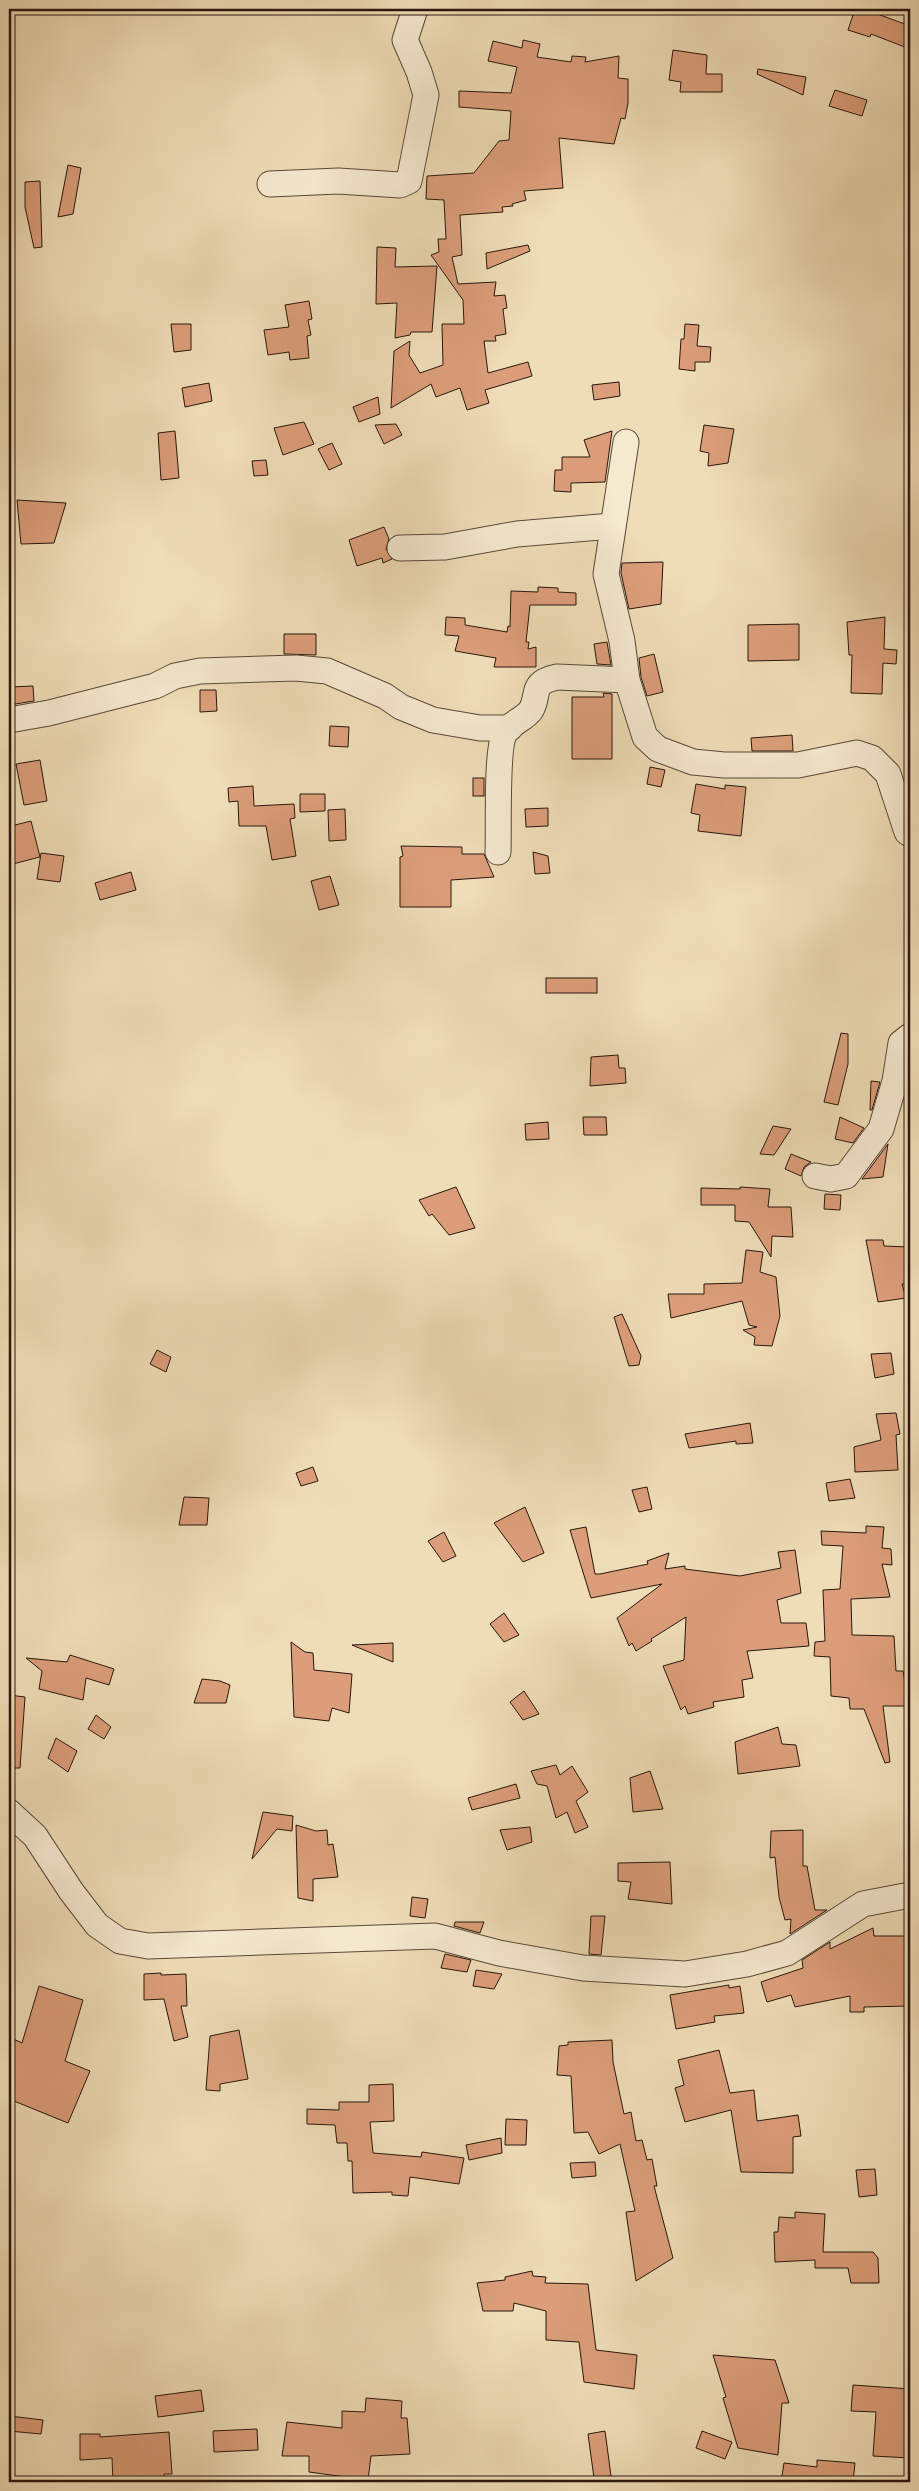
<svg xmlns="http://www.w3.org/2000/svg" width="919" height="2491" font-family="'IM FELL DW Pica',serif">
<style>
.building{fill:#dc9e7a;stroke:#28160e}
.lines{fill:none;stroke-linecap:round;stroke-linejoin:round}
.minor-casing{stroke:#5a4838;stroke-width:27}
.minor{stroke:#f5e9d0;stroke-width:25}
</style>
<rect width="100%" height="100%" fill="#efddb7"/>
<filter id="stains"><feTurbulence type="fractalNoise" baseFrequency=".004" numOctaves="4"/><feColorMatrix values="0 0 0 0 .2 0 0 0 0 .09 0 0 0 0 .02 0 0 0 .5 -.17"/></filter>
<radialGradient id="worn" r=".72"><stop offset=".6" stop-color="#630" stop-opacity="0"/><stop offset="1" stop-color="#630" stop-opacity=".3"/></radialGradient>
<g class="building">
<path d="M855 9H864L910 26V49L871 34 870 37 848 30Z"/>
<path d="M523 40 540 44 537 57 571 62 572 56 586 57 585 62 619 56 618 78 628 79V103L625 119 621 118 614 144 559 138 563 188 524 191 526 200 512 204 513 206 502 207 503 212 460 215 462 255 452 257 458 284 496 282 494 296 505 295 507 308 503 309 506 334 495 336 496 341H484L488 373 528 362 532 376 485 390 489 403 467 410 460 388 436 397 431 384 391 408 394 351 410 341 409 355 420 373 443 365 442 324H464L463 300 431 255 439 252 438 239H446L444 200 426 199 427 176 474 173 499 141 509 140 511 111 459 107V91L511 93 517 67 488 61 493 41 522 48Z"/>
<path d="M673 50 707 55 706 74H722V92H680L681 82 669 80Z"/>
<path d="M758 69 806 77 803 95 757 74Z"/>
<path d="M835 90 867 100 862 116 829 106Z"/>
<path d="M68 165 81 168 73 214 58 217Z"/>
<path d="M40 181 42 247 34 248 25 207V182Z"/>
<path d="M528 245 530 251 487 269 486 253Z"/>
<path d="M377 247 396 248 395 267 437 266 432 332H411L410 335 395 338 397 303 376 304Z"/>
<path d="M309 301 312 319 308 320 311 335 307 336 309 358 290 360 289 352 268 355 264 330 289 327 285 305Z"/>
<path d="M171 324H191V350L174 352Z"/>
<path d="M685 324 699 325 697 346 711 347 710 362H695V371L679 369 681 339H684Z"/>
<path d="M619 382 620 396 594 400 592 385Z"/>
<path d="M209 383 212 401 185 407 182 388Z"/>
<path d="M378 397 380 414 359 422 353 407Z"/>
<path d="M304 422 314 444 283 455 274 428Z"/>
<path d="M396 424 402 435 384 444 375 425Z"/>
<path d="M704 425 734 429 728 463 708 466 709 453 700 451Z"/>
<path d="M175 431 179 478 161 480 158 433Z"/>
<path d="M612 431 605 482 571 483V492L554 491 555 470H562V457H590L584 440Z"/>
<path d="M332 443 342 464 329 470 318 449Z"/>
<path d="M266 460 268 475 254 476 252 461Z"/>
<path d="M17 500 66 503 54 543 21 544Z"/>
<path d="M384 527 389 539 386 549 392 559 383 563 382 558 357 566 349 540Z"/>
<path d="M663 562 661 604 629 609 621 573 622 563Z"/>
<path d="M538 587 558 588V592L576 593V605H530L526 642H529L528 649 536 647V667H494L496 658 455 651 459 636 445 635 446 617 465 618V625L507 632 508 626 510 627 511 591 538 592Z"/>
<path d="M885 617 884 649 897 650 896 664 883 663 882 694 851 693 852 655H849L847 622Z"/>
<path d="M799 624V660L748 661V625Z"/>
<path d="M284 634H316V655L284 654Z"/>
<path d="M607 642 611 665 597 664 594 644Z"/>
<path d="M654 654 663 692 647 696 641 677 639 658Z"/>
<path d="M33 686 34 701 9 705V687Z"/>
<path d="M200 690H216L217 711 200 712Z"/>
<path d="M603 693 612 694V759H572V697H604Z"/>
<path d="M330 726 349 727 348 747 329 746Z"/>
<path d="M792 735 793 751H752L751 738Z"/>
<path d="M40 760 47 801 24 805 16 764Z"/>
<path d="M650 767 665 770 661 787 647 784Z"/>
<rect x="473" y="778" width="11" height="18"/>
<path d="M696 784 725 789V785L746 787 741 836 698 831 700 815 691 813Z"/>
<path d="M253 786 254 806 294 804 295 818 290 819 296 856 272 860 266 826H239L238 801 229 802 228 788Z"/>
<path d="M300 794H325V811L300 812Z"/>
<path d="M548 808V826L526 827 525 809Z"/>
<path d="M345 809 346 840 329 841 328 810Z"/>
<path d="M31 821 40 857 9 865V841L14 840 11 826Z"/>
<path d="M401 846 462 847V854H484L494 877 451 880V907H400V857L403 856Z"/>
<path d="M533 852 548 856 550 873 535 874Z"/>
<path d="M41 853 64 856 60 882 37 879Z"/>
<path d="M131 872 136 890 100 900 95 883Z"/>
<path d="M330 876 339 905 319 910 311 881Z"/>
<rect x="546" y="978" width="51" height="15"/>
<path d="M841 1033 848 1034V1064L838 1105 824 1102Z"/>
<path d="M618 1055 619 1068H625L626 1083 590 1086 591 1057Z"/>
<path d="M871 1081 880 1082 872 1110H870Z"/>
<path d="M583 1117H606L607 1135H584Z"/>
<path d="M840 1117 864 1128 853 1143 835 1139Z"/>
<path d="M548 1122 549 1139 526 1140 525 1124Z"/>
<path d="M773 1126 791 1129 774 1155 760 1154Z"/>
<path d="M888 1144 883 1177 862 1179Z"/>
<path d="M791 1154 811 1162 804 1167 801 1176 785 1169Z"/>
<path d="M456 1187 475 1228 449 1235 432 1214 429 1216 419 1200Z"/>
<path d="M740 1187 770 1189 768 1207H791L793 1237 772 1236 771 1257 749 1222 735 1221V1205H701V1188L740 1189Z"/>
<path d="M825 1194 841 1195 840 1210 824 1209Z"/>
<path d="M866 1240H883L884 1246 908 1247 910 1284H902L906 1298 878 1302Z"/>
<path d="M746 1250 763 1252 760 1272 776 1277 780 1316 772 1346 754 1345 755 1337 743 1330 757 1327 749 1325 742 1301 671 1318 668 1294H704V1284L742 1283Z"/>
<path d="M622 1314 641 1356 639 1365 629 1366 614 1317Z"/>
<path d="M157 1350 171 1357 166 1372 150 1364Z"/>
<path d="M891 1353 894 1374 875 1378 871 1354Z"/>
<path d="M896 1413 900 1434 896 1435 898 1470 855 1472 854 1447 881 1440 876 1414Z"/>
<path d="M750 1423 753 1443 736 1444V1441L689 1448 685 1434Z"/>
<path d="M313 1467 318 1481 301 1486 296 1473Z"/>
<path d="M850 1479 855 1498 829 1501 826 1483Z"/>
<path d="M647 1487 652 1509 639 1512 632 1490Z"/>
<path d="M184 1497 209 1498 207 1525H179Z"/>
<path d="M525 1507 544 1553 523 1562 494 1523Z"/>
<path d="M866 1526 884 1527 882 1548 891 1549 892 1565 882 1564 890 1597 851 1599 852 1635 894 1636 896 1671H903L905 1682V1706H883L890 1762 885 1763 864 1709H850L849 1698 831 1696 830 1657 814 1656 815 1642 825 1641 823 1590 840 1589 843 1546 822 1545 821 1531 866 1533Z"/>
<path d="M586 1527 595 1574H600L648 1564 647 1561 669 1553 665 1569 685 1566V1569L740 1576 781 1568 778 1552 795 1550 801 1593 777 1600 781 1623H806L809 1646 747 1651 753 1678 742 1680 744 1697 713 1702 714 1707 688 1714 685 1706 681 1710 663 1666 684 1660 686 1617 651 1639 652 1641 636 1651 632 1643 629 1646 617 1618 662 1584 591 1598 570 1530Z"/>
<path d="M444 1532 456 1556 443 1562 428 1541Z"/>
<path d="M504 1613 519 1635 504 1642 490 1624Z"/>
<path d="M291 1642 305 1652 313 1653 314 1670 352 1674 349 1713 332 1708 329 1721 294 1717Z"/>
<path d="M393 1643V1662L352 1645Z"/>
<path d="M70 1655 114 1669 109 1685 86 1678 83 1700 39 1689 42 1671 26 1658 67 1662Z"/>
<path d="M202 1679 220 1681 230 1685 226 1703H194Z"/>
<path d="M524 1691 539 1714 523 1720 510 1702Z"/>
<path d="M9 1695 25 1697 20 1768H9Z"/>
<path d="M96 1715 111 1727 104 1739 88 1729Z"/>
<path d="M778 1727 782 1744 796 1745 800 1766 738 1774 735 1742Z"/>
<path d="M56 1738 77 1751 68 1772 48 1758Z"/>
<path d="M556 1765 560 1775 572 1766 588 1792 576 1801 588 1827 575 1833 567 1812 556 1818 547 1786 537 1784 531 1771Z"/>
<path d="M650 1771 663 1809 633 1812 630 1778Z"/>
<path d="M516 1784 520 1798 472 1810 468 1798Z"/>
<path d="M263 1812 293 1816 292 1831 277 1829 252 1859Z"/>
<path d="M296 1825 316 1831 327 1830 328 1845 333 1844 338 1877 313 1879V1901L298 1898Z"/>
<path d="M530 1827 532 1842 507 1850 500 1830Z"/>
<path d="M803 1830V1866H807L815 1910H827L790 1934 791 1919 785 1920 779 1897 775 1857 770 1858 771 1831Z"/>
<path d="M670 1862 672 1904 628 1899 631 1882 618 1881V1863Z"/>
<path d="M412 1897 428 1899 425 1918 410 1916Z"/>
<path d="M591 1916H605L601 1955 589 1954Z"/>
<path d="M455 1922H484L480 1933 454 1926Z"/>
<path d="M873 1928 874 1936H910V2006L864 2007V2012H850V1996L795 2007 791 1995 767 2002 761 1982 803 1968 802 1960 830 1942V1949Z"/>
<path d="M445 1954 471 1960 467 1972 441 1968Z"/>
<path d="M476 1970 502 1974 494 1989 473 1986Z"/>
<path d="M161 1973V1975L186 1974 187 2006H181L188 2037 174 2041 164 1999 144 2000V1974Z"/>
<path d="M729 1985V1988L740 1986 744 2013 714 2016 715 2022 676 2029 670 1995Z"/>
<path d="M39 1986 83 2000 65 2061 90 2071 68 2123 9 2099V2037L22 2043Z"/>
<path d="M239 2030 248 2079 220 2084V2091L206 2090 210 2036Z"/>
<path d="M612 2040 613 2062 624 2114 631 2112 636 2141 642 2140 647 2160 652 2159 657 2186H654L673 2258 636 2281 626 2212 635 2211 620 2144 599 2154 588 2132 574 2133 571 2076 557 2075 559 2046 568 2045V2042Z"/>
<path d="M719 2050 730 2093 754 2090 757 2121 798 2115 801 2136 793 2137V2173L741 2172 731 2110 685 2122 675 2088 684 2085 678 2060Z"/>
<path d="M393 2084 394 2121 370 2122 373 2153 421 2157 422 2152 464 2158 459 2184 410 2177 408 2196 392 2195V2192L353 2193 352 2161H348L347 2143H337L335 2125 307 2124V2109L339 2110V2102H369V2085Z"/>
<path d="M506 2119 527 2120 526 2145H505Z"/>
<path d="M501 2138 502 2153 469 2160 466 2145Z"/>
<path d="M595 2162 596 2176 572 2178 570 2163Z"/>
<path d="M875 2169 877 2195 859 2197 856 2170Z"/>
<path d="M795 2212 825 2214 823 2252H873L878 2258 879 2283H851L848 2268H815V2260L775 2262 774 2232H778L779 2217 795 2218Z"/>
<path d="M532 2271 533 2276 546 2277 545 2283 588 2284 596 2350 637 2355 634 2389 584 2382 579 2342 546 2340V2311L514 2303 513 2311H483L477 2283 505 2280V2277Z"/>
<path d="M713 2355 775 2360 789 2403H782L778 2455 738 2448 723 2398 726 2397Z"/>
<path d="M853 2385 910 2389V2458L873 2456 876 2412 851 2411Z"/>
<path d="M201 2390 204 2411 158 2417 155 2396Z"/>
<path d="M366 2398 402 2401 401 2418H407L410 2454 371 2456 368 2480 309 2472V2456H282L287 2422 342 2428V2411L365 2412Z"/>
<path d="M9 2416 43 2420 41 2434 9 2431Z"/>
<path d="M257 2429 258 2450 214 2452 213 2431Z"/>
<path d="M605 2431 611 2476 594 2478 588 2434Z"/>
<path d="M702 2431 732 2442 725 2459 696 2448Z"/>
<path d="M169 2432 172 2474H164L165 2482H113L112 2458 80 2460V2434H100V2437Z"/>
<path d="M817 2460 855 2463 853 2482H781L784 2463 817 2467Z"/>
</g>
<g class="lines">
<defs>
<g id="minor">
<path d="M270 184 338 181 400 185 409 181 426 95 419 72 405 40 415 9"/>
<path d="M626 442 606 574 622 641 627 680 645 737 658 749 693 762 724 765H798L857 753 872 758 888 774 907 832 910 834"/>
<path d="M400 548 445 547 517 534 612 526"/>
<path d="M9 720 49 713 155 686 175 676 200 671 296 668 327 671 385 696 401 707 433 720 480 728H510"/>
<path d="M498 852C499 830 496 747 505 733 510 723 525 719 531 710 540 695 529 683 557 677L627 680"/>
<path d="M815 1176 831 1179 846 1176 881 1129 895 1081 901 1043 910 1036"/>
<path d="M9 1812 35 1836 71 1891 97 1925 120 1941 148 1946 435 1936 499 1953 583 1968 685 1974 747 1964 787 1953 863 1904 910 1895"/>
</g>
</defs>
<use href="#minor" class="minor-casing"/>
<use href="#minor" class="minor"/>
</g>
<rect width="919" height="2491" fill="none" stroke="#efddb7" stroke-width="30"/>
<rect x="10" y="10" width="899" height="2471" fill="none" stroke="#28160e" stroke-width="2.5"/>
<rect x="15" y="15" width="889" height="2461" fill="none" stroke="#28160e"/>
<rect width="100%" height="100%" filter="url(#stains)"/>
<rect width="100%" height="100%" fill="url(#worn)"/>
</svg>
